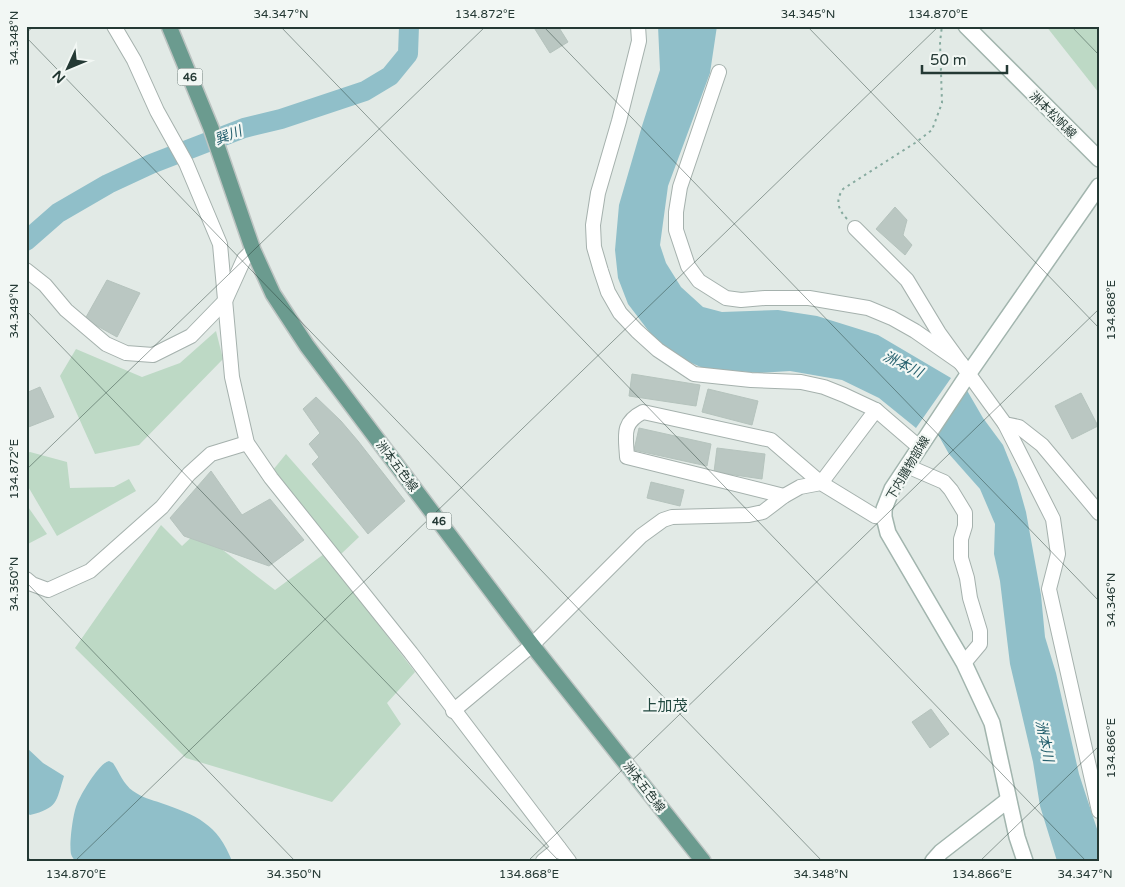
<svg xmlns="http://www.w3.org/2000/svg" width="1125" height="887" font-family="'Varela Round','Noto Sans JP',sans-serif">
<style>
.green{fill:#bdd9c5}
.water{fill:#90bfc9}
.lines{fill:none;stroke-linecap:round;stroke-linejoin:round}
.river{stroke:#90bfc9;stroke-width:20}
.building{fill:#bac7c2;stroke:#b5c3bd}
.street-casing{stroke:#a5b1ad;stroke-width:16}
.secondary-casing{stroke:#a2b5ae;stroke-width:18}
.primary-casing{stroke:#bdc4c2;stroke-width:18}
.path{stroke:#86aa9f;stroke-width:2;stroke-dasharray:2.5 4;stroke-linecap:butt}
.street{stroke:#fff;stroke-width:14}
.secondary{stroke:#fff;stroke-width:15}
.primary{stroke:#6b9b8f;stroke-width:15}
.ticks{fill:none;stroke:#243934;stroke-width:1;stroke-opacity:0.45}
.labels{text-anchor:middle;stroke-width:4.5;stroke-linejoin:round;paint-order:stroke}
.shield{fill:#f2f7f4;stroke:#62726e;stroke-width:1}
.shield-label{font-size:11px;font-weight:bold;fill:#243934}
.street-label{font-size:12px;fill:#243934;stroke:#f2f7f4}
.water-label{font-size:14px;font-style:italic;fill:#25606e;stroke:#f2f7f4}
.quarter-label{font-size:15px;fill:#224940;stroke:#f2f7f4}
.neatline{fill:none;stroke:#243934;stroke-width:2}
.ticks-label{font-size:12px;text-anchor:middle;fill:#243934}
</style>
<rect width="100%" height="100%" fill="#e2eae6"/>
<g class="green">
<path d="M1046 26H1099V93Z"/>
<path d="M216 331 223 359 139 445 95 454 60 376 76 349 142 377 180 363Z"/>
<path d="M30 452 67 462 70 488 114 487 129 479 136 491 57 536 26 483V453Z"/>
<path d="M286 454 359 537 341 554 273 470Z"/>
<path d="M26 504 47 534 26 545Z"/>
<path d="M161 525 182 546 198 531 275 590 324 554 415 672 387 703 401 724 332 802 186 758 75 648Z"/>
</g>
<g class="water">
<path d="M658 26H717L710 73 668 186 660 245 666 263 681 287 703 307 722 312 778 310 817 316 878 335 951 378 916 428 879 398 842 380 790 371 759 373 703 368 680 358 654 338 628 304 618 278 615 250 619 205 642 126 660 70Z"/>
<path d="M965 387 983 418 1003 445 1017 480 1026 512 1041 595 1045 637 1056 673 1079 774 1099 835V861H1057L1040 806 1033 762 1010 664 1000 581 994 554 995 524 980 489 949 454 936 431Z"/>
<path d="M26 747 43 763 64 776C56 802 58 808 30 815L26 812Z"/>
<path d="M109 761 113 763C119 772 124 785 133 791 141 797 152 800 161 803 196 815 218 824 232 861H75C73 858 72 857 71 854 69 844 73 813 77 804 81 794 99 763 109 761Z"/>
</g>
<g class="lines">
<path class="river" d="M26 241 58 213 108 184 151 164 244 128 281 119 365 91 390 76 408 54 409 26"/>
</g>
<g class="building">
<path d="M533 26H558L568 42 550 53Z"/>
<path d="M895 207 907 220 903 235 912 245 905 255 876 229Z"/>
<path d="M107 280 140 293 117 337 85 319Z"/>
<path d="M632 374 700 385 696 406 629 396Z"/>
<path d="M40 387 54 417 26 428V393Z"/>
<path d="M708 389 758 401 752 425 702 412Z"/>
<path d="M1081 393 1098 426 1072 439 1055 406Z"/>
<path d="M316 397 341 421 358 441 405 501 368 534 312 464 319 457 309 444 320 433 303 409Z"/>
<path d="M639 428 711 444 707 466 634 450Z"/>
<path d="M717 448 765 454 762 479 714 472Z"/>
<path d="M211 471 242 515 270 499 304 540 269 566 184 536 170 518Z"/>
<path d="M651 482 684 490 680 506 647 498Z"/>
<path d="M931 709 949 734 930 748 912 722Z"/>
</g>
<g class="lines">
<defs>
<g id="street">
<path d="M114 26 134 60 157 111 186 163 220 244 232 377 247 443 271 478 411 653 569 861"/>
<path d="M638 26 639 41 619 121 598 193 593 225 594 247 601 271 608 292 620 313 637 331 658 350 694 374 751 380 801 382 824 387 844 395 876 410 919 447"/>
<path d="M719 72 680 187 676 212V230L688 266 699 281 726 298 741 300 765 298H809L868 308 892 318 915 331 961 363"/>
<path d="M855 228 907 280 939 333 1005 424 1019 427 1042 445 1099 513"/>
<path d="M26 270 45 285 66 310 106 344 126 353 153 355 191 336 225 301 244 259 253 250"/>
<path d="M1005 424 1053 519 1058 554 1049 589 1099 811"/>
<path d="M907 466 944 482 951 490 965 513V526L961 539V558L967 578 970 598 980 631V644L964 663"/>
<path d="M784 496 627 457C626 436 621 423 643 412L771 440 821 483 876 410"/>
<path d="M26 579 32 584 48 590 90 571 162 507 189 474 211 454 247 443"/>
<path d="M453 711 532 645 641 536 663 520 672 517 749 515 763 512 784 496 800 487 821 483 875 516 884 517"/>
<path d="M543 861 559 848"/>
</g>
<g id="secondary">
<path d="M966 26 1099 159"/>
<path d="M933 861 941 852 1008 800"/>
<path d="M1025 861 1017 837 992 723 964 663 888 533 884 517V509L892 489 969 373 1099 186"/>
</g>
<path id="primary" d="M169 26 211 128 253 250 273 294 307 346 532 645 703 861"/>
</defs>
<use href="#street" class="street-casing"/>
<use href="#secondary" class="secondary-casing"/>
<use href="#primary" class="primary-casing"/>
<path class="path" d="M847 219C838 209 835 201 843 189L915 143 932 130 942 103 940 42 942 26"/>
<use href="#street" class="street"/>
<use href="#secondary" class="secondary"/>
<use href="#primary" class="primary"/>
</g>
<path class="ticks" d="M280 26 1086 861M543 26 1099 601M807 26 1099 328M1071 26 1099 55M26 33 34 26M26 37 822 861M26 310 559 861M26 470 486 26M26 582 295 861M26 855 31 861M75 861 939 26M528 861 1099 309M980 861 1099 746"/>
<g class="labels">
<g class="shield">
<rect x="177.5" y="68.5" width="25" height="17" rx="4"/>
<rect x="426.5" y="512.5" width="25" height="17" rx="4"/>
</g>
<g class="shield-label">
<text x="190" y="81">46</text>
<text x="439" y="525">46</text>
</g>
<g class="street-label">
<text transform="translate(1053 115) rotate(45)" y="4">洲本松帆線</text>
<text transform="translate(397 466) rotate(53)" y="4">洲本五色線</text>
<text transform="translate(908 468) rotate(-59)" y="4">下内膳物部線</text>
<text transform="translate(644 787) rotate(52)" y="4">洲本五色線</text>
</g>
<g class="water-label">
<text transform="translate(228 135) rotate(-21)" y="5">巽川</text>
<text transform="translate(903 364) rotate(26)" y="5">洲本川</text>
<text transform="translate(1045 741) rotate(79)" y="5">洲本川</text>
</g>
<g class="quarter-label">
<text x="665" y="711">上加茂</text>
</g>
</g>
<rect width="1125" height="887" fill="none" stroke="#f2f7f4" stroke-width="55"/>
<g transform="translate(68 68) rotate(226)" stroke="#f2f7f4" stroke-width="4" paint-order="stroke">
<path d="M0-4L9 19L0 12L-9 19Z" fill="#243934"/>
<text y="-8" font-size="14" font-weight="bold" text-anchor="middle" fill="#243934">N</text>
</g>
<path d="M922 65v8h85v-8" fill="none" stroke="#243934" stroke-width="2.5"/>
<text x="930" y="65" font-size="15" fill="#243934" stroke="#f2f7f4" stroke-width="4" paint-order="stroke">50 m</text>
<rect x="28" y="28" width="1070" height="832" class="neatline"/>
<g class="ticks-label">
<text x="281" y="18">34.347°N</text>
<text x="485" y="18">134.872°E</text>
<text x="808" y="18">34.345°N</text>
<text x="938" y="18">134.870°E</text>
<text transform="translate(14 38) rotate(-90)" y="4">34.348°N</text>
<text transform="translate(1111 310) rotate(-90)" y="4">134.868°E</text>
<text transform="translate(14 311) rotate(-90)" y="4">34.349°N</text>
<text transform="translate(14 469) rotate(-90)" y="4">134.872°E</text>
<text transform="translate(14 584) rotate(-90)" y="4">34.350°N</text>
<text transform="translate(1111 600) rotate(-90)" y="4">34.346°N</text>
<text transform="translate(1111 748) rotate(-90)" y="4">134.866°E</text>
<text x="76" y="878">134.870°E</text>
<text x="294" y="878">34.350°N</text>
<text x="529" y="878">134.868°E</text>
<text x="821" y="878">34.348°N</text>
<text x="982" y="878">134.866°E</text>
<text x="1085" y="878">34.347°N</text>
</g>
</svg>
